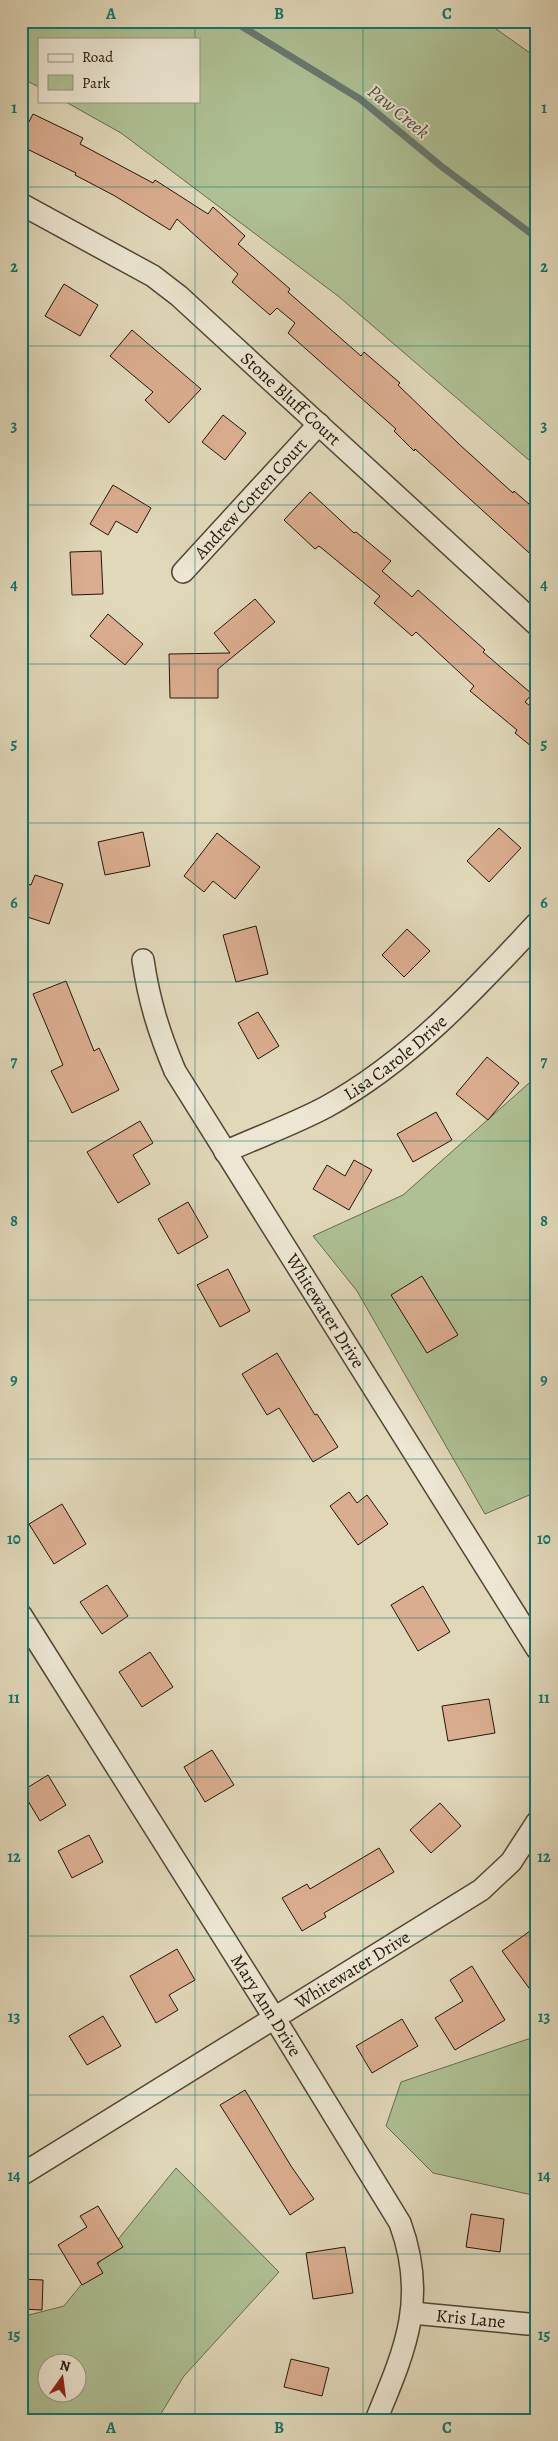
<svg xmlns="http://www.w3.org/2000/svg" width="558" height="2441" font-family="Alegreya,serif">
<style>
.green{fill:#aec094;stroke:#696b4f;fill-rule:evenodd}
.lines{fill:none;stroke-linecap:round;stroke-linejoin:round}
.stream{stroke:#67786f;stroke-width:7}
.building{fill:#dbad90;stroke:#24160a}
.street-casing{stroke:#534636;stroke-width:24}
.street{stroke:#ece6d2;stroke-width:21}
.grid{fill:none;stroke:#0f766e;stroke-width:1;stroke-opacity:0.55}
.labels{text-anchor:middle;stroke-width:4;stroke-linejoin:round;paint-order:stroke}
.street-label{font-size:18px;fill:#24160a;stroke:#ece6d2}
.water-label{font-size:19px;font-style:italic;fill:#4b4f45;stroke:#ece6d2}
.neatline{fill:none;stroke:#0f766e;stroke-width:2}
.grid-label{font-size:16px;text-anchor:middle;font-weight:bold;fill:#0f766e}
</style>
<rect width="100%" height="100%" fill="#e1d8ba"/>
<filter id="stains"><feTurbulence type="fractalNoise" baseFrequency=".004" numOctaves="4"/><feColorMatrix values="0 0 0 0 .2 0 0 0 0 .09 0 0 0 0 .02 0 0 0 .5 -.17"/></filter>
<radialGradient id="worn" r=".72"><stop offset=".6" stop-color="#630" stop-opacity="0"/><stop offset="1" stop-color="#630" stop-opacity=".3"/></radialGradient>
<g class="green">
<path d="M21 21H485L537 58V467L338 296 121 133 64 101H199V39H39V87L21 78Z"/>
<path d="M537 1076V1479L534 1493 485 1514 357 1291 313 1236 403 1195Z"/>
<path d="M537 2036V2196L433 2173 386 2126 401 2082Z"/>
<path d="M176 2168 279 2272 184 2376 157 2420H21V2317L64 2306ZM48 2364H78V2394H48Z"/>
</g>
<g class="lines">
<path class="stream" d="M233 21 360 99 441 166 537 238"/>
</g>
<g class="building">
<path d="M33 114 83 138 80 144 153 183 155 180 208 214 213 207 245 236 238 244 290 289 288 292 361 356 364 352 400 383 398 385 460 445 513 493 514 491 537 511V560L415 449 414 451 394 431 396 429 288 333 295 323 277 308 270 315 232 282 238 274 177 219 170 230 115 196 75 175 76 173 21 146V137Z"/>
<path d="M64 284 98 305 80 336 45 316Z"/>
<path d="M132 330 201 389 169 423 145 400 153 392 110 356Z"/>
<path d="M223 415 246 433 225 460 202 442Z"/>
<path d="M113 485 151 508 137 533 116 521 108 535 90 524Z"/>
<path d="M310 492 354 533 356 532 391 561 382 571 412 597 418 590 485 650 483 652 532 694 525 702 534 709 537 705V751L515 733 517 730 470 691 474 686 416 632 412 636 374 603 380 596 319 546 315 549 284 520Z"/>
<path d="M101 551 103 594 72 595 70 552Z"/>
<path d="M255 599 275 622 218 669V698H170L169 654 230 653 214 633Z"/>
<path d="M108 614 143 644 125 665 90 636Z"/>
<path d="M499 828 521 848 489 882 467 861Z"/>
<path d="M143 832 150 866 105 875 98 842Z"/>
<path d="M217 833 260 867 235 899 213 881 204 892 184 876Z"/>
<path d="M35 875 63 884 49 924 21 915V882L31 885Z"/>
<path d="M256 926 268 974 236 982 223 935Z"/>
<path d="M407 929 430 951 404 977 382 955Z"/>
<path d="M66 981 94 1051 99 1048 119 1090 72 1113 51 1071 63 1065 33 994Z"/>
<path d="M258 1012 279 1046 258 1059 238 1023Z"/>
<path d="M487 1057 519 1083 488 1120 456 1094Z"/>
<path d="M436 1112 452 1140 413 1162 397 1134Z"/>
<path d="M140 1121 153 1143 133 1155 150 1184 118 1203 87 1152Z"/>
<path d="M354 1160 372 1170 349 1210 313 1189 327 1165 345 1176Z"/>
<path d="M188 1202 208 1237 178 1254 158 1219Z"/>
<path d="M228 1269 250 1311 220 1327 197 1285Z"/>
<path d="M422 1276 458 1335 427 1353 391 1295Z"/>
<path d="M277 1353 315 1415 317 1414 338 1447 313 1462 279 1408 267 1415 242 1374Z"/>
<path d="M349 1492 357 1503 367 1495 388 1524 358 1545 330 1506Z"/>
<path d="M62 1504 86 1544 54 1564 29 1524Z"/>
<path d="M107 1585 128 1616 102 1634 80 1602Z"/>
<path d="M423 1586 450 1632 418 1651 391 1605Z"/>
<path d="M150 1652 173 1687 142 1707 119 1672Z"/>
<path d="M489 1699 495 1733 448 1741 442 1706Z"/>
<path d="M212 1750 234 1785 205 1802 184 1767Z"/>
<path d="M48 1775 66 1805 40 1821 22 1791Z"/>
<path d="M440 1803 461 1826 431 1853 410 1830Z"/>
<path d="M89 1835 103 1862 72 1878 58 1851Z"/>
<path d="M379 1848 394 1872 324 1913 326 1917 302 1931 282 1898 307 1884 310 1889Z"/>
<path d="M537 1926V1999L502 1951Z"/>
<path d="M177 1949 195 1980 169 1995 178 2010 156 2023 130 1976Z"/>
<path d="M472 1966 505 2020 455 2050 435 2018 463 2001 450 1980Z"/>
<path d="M103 2016 121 2046 87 2065 69 2036Z"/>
<path d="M402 2019 418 2046 372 2073 356 2046Z"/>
<path d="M245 2090 291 2166 314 2199 290 2215 220 2105Z"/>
<path d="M98 2206 123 2247 97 2263 103 2273 82 2285 58 2245 87 2227 80 2216Z"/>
<path d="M471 2214 504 2219 500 2252 466 2247Z"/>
<path d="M345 2247 353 2293 313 2299 306 2253Z"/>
<path d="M21 2279 43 2280 42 2310 21 2309Z"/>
<path d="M291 2359 329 2368 322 2396 284 2387Z"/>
</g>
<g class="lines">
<defs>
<g id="street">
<path id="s1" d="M21 204 153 276 179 296 537 625"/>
<path id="s2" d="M183 572 319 424"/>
<path id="s3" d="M143 960C149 1001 159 1033 175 1071L537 1649"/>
<path id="s4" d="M225 1152C258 1137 294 1124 326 1107 408 1062 474 991 537 923"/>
<path id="s5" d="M21 1615 275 2019 400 2223C428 2299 405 2350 376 2420"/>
<path id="s6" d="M21 2175 481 1890 511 1862 537 1822"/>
<path id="s7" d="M412 2313 528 2324"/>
</g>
</defs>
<use href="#street" class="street-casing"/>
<use href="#street" class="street"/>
</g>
<path class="grid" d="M195 21V39M363 21V2420M195 101V2420M21 187H537M21 346H537M21 505H537M21 664H537M21 823H537M21 982H537M21 1141H537M21 1300H537M21 1459H537M21 1618H537M21 1777H537M21 1936H537M21 2095H537M21 2254H537"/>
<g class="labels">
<g class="street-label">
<text dy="6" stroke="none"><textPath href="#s1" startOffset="335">Stone Bluff Court</textPath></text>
<text dy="6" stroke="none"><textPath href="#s2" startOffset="100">Andrew Cotten Court</textPath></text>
<text dy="6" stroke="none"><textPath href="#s4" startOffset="196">Lisa Carole Drive</textPath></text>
<text dy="6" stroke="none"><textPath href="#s3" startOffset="399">Whitewater Drive</textPath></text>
<text dy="6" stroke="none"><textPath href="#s6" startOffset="390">Whitewater Drive</textPath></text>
<text dy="6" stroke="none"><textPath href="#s5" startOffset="461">Mary Ann Drive</textPath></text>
<text dy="6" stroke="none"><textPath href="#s7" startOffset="59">Kris Lane</textPath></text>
</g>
<g class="water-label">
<text transform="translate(399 111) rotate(39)" y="7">Paw Creek</text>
</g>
</g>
<rect width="558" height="2441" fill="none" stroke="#e1d8ba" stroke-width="55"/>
<rect x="38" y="38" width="162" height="65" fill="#ece6d2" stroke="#9c9382"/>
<rect x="48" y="54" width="25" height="8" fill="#ece6d2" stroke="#9c9382"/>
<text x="82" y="62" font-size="15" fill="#24160a">Road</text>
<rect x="48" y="75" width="25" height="15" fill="#aec094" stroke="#9c9382"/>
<text x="82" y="88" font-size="15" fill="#24160a">Park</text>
<g transform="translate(62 2378) rotate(14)"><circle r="24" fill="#ece6d2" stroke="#9c9382"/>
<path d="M0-4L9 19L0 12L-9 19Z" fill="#8f2418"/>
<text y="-8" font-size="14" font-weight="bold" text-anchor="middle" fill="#24160a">N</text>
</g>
<rect x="28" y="28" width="502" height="2386" class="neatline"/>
<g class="grid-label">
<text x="111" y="19">A</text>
<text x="279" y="19">B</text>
<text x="447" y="19">C</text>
<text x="14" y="113">1</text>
<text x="544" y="113">1</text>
<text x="14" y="272">2</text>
<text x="544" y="272">2</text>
<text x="14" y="431">3</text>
<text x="544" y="431">3</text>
<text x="14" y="590">4</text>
<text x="544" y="590">4</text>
<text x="14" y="749">5</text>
<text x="544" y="749">5</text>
<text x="14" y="908">6</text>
<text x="544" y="908">6</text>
<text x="14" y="1067">7</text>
<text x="544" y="1067">7</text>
<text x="14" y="1226">8</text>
<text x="544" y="1226">8</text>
<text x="14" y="1385">9</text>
<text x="544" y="1385">9</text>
<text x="14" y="1544">10</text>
<text x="544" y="1544">10</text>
<text x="14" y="1703">11</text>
<text x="544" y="1703">11</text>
<text x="14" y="1862">12</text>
<text x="544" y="1862">12</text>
<text x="14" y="2022">13</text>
<text x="544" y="2022">13</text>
<text x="14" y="2181">14</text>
<text x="544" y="2181">14</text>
<text x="14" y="2340">15</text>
<text x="544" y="2340">15</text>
<text x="111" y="2433">A</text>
<text x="279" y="2433">B</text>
<text x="447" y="2433">C</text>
</g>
<rect width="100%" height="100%" filter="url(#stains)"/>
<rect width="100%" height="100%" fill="url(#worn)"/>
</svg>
